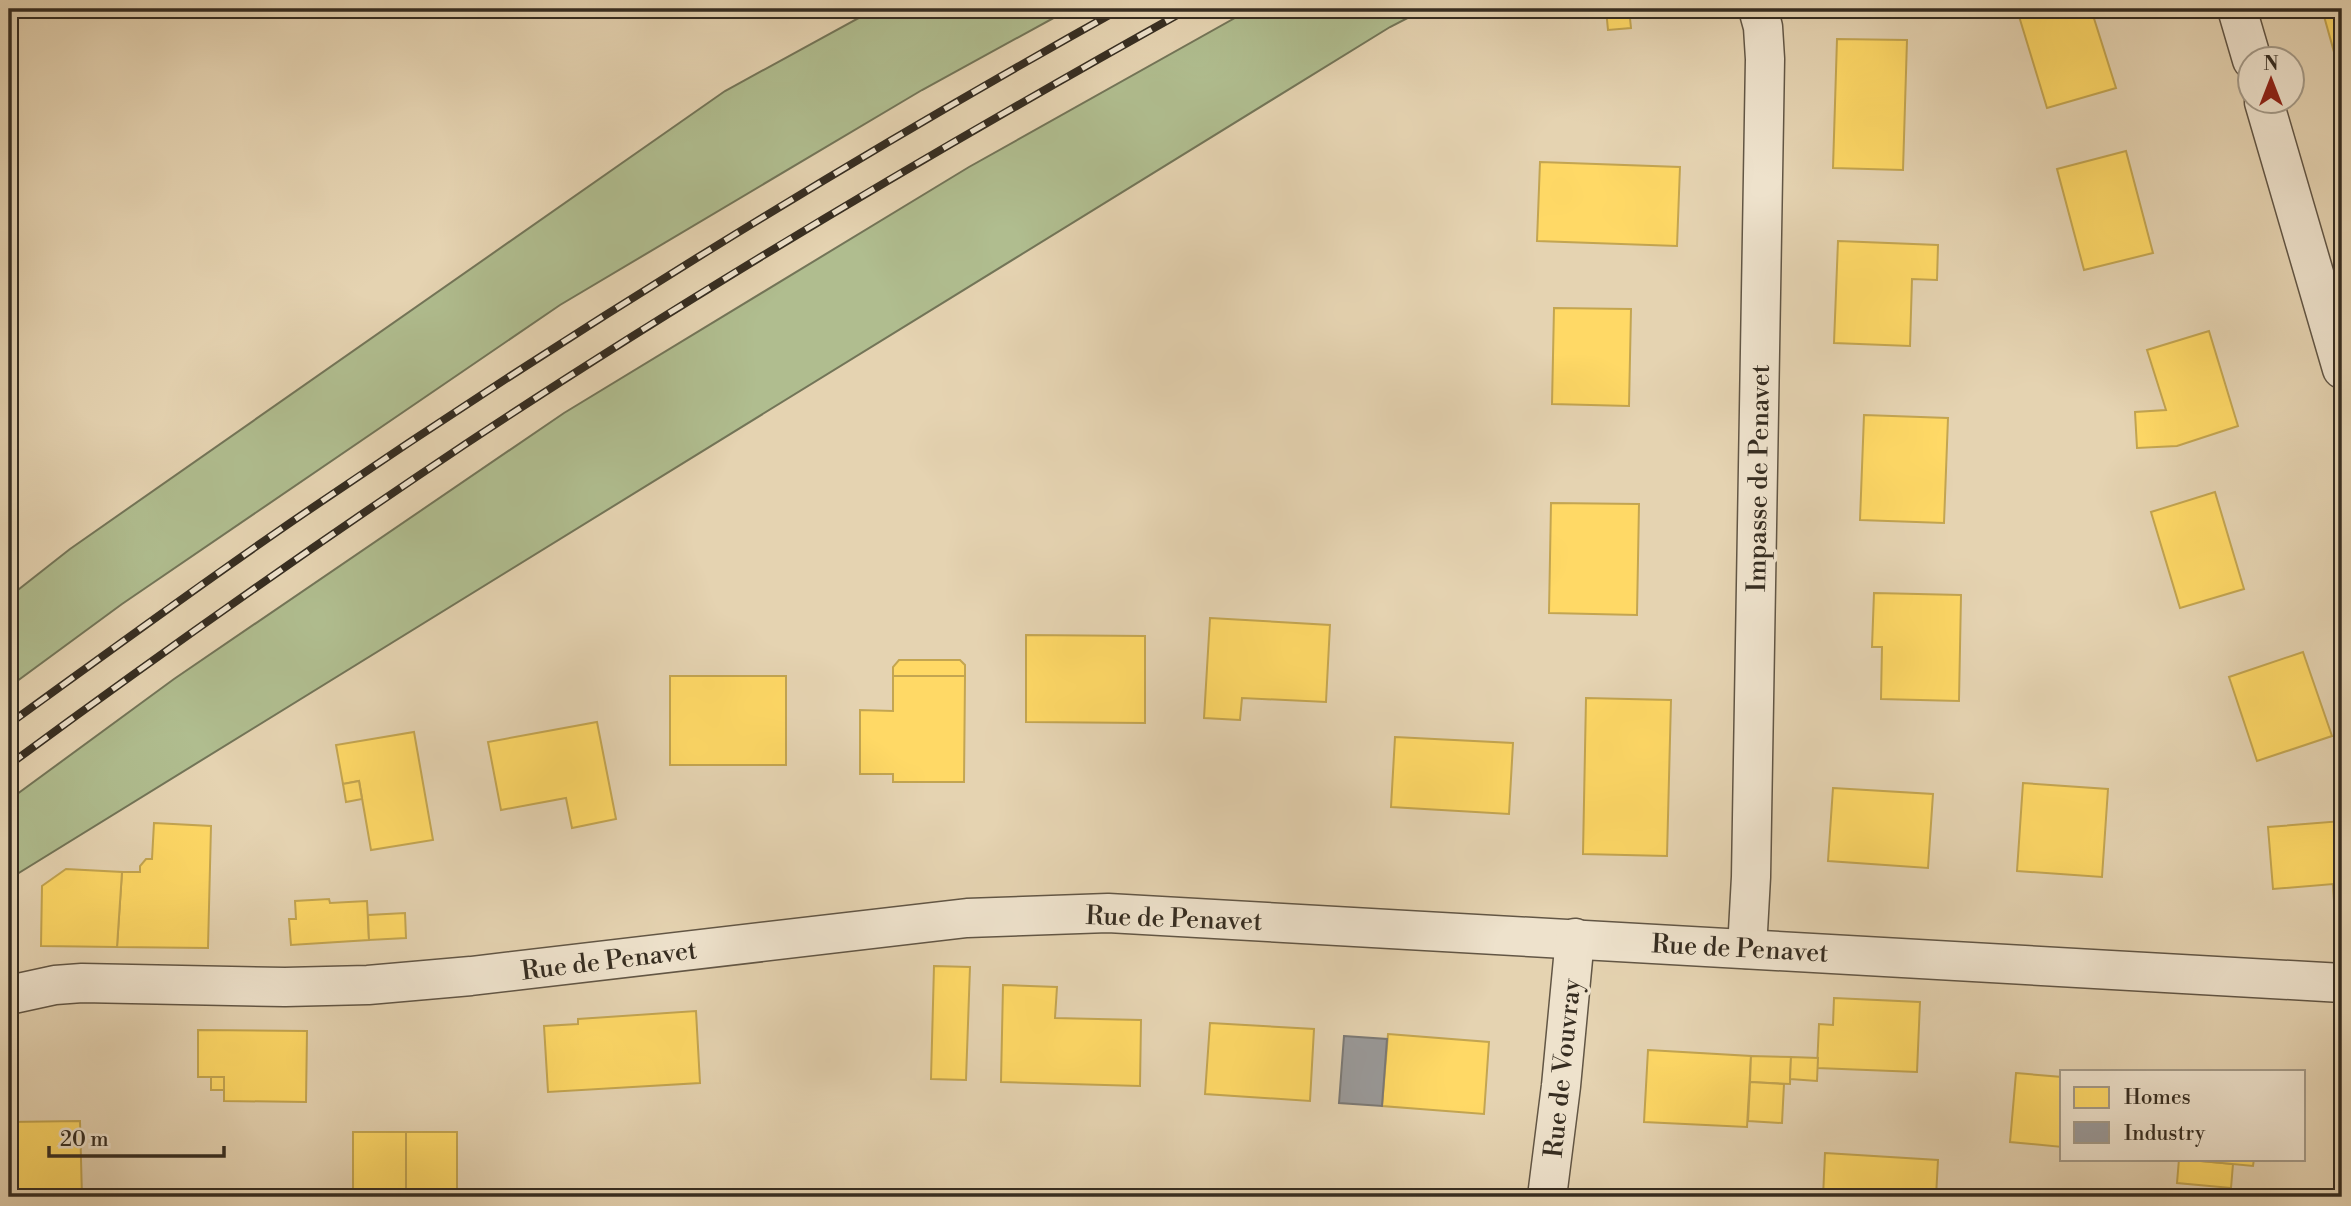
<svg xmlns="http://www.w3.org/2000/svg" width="2351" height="1206" font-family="'Libre Bodoni',serif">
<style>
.green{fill:#b0bd8f;stroke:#737558;stroke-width:2}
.homes{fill:#ffd966;stroke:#c3a551;stroke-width:2}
.industry{fill:#999;stroke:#7b7975;stroke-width:2}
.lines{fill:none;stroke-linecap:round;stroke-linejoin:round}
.minor-casing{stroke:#625645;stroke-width:41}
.minor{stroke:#eee2cc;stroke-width:38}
.rail-casing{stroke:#362d21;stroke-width:8}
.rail{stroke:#eee2cc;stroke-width:5;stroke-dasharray:16;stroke-linecap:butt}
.labels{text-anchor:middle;stroke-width:7;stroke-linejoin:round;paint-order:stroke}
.street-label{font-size:26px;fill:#362d21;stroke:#eee2cc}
</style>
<rect width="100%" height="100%" fill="#e5d3b1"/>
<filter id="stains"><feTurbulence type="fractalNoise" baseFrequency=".00286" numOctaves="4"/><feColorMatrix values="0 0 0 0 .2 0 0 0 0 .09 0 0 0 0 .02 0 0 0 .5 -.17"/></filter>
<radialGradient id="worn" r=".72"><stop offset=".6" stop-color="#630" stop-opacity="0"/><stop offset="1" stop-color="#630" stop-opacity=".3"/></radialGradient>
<g class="green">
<path d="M875 9H1070L922 90 560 305 122 604 9 687V597L70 549 725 91Z"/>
<path d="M1251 9H1425L1390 27 9 879V800L174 679 564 413 969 167Z"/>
</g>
<g class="homes">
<path d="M1606 9H1629L1631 28 1608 30Z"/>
<path d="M2031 9H2091L2116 88 2047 108 2018 13Z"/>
<path d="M2322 9H2342V58L2336 59Z"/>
<path d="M1837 39 1907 40 1903 170 1833 168Z"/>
<path d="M2126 151 2153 253 2084 270 2057 169Z"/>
<path d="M1540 162 1680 167 1677 246 1537 241Z"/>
<path d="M1838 241 1938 245 1937 280 1912 279 1910 346 1834 343Z"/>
<path d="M1554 308 1631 309 1629 406 1552 404Z"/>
<path d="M2209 331 2238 426 2177 446 2137 448 2135 412 2166 410 2147 350Z"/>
<path d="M1864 415 1948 418 1944 523 1860 520Z"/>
<path d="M2215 492 2244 589 2180 608 2151 512Z"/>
<path d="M1551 503 1639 504 1637 615 1549 613Z"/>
<path d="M1874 593 1961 595 1959 701 1881 699 1882 647H1872Z"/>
<path d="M1210 618 1330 625 1326 702 1242 698 1240 720 1204 718Z"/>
<path d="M1026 635 1145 636V723L1026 722Z"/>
<path d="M2303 652 2332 736 2257 761 2229 677Z"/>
<path d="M899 660H960L965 665V676H893V667Z"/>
<rect x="670" y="676" width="116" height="89"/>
<path d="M893 676H965L964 782H893V774H860V710L893 711Z"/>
<path d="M1586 698 1671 700 1667 856 1583 854Z"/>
<path d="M597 722 616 819 572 828 566 798 501 810 488 742Z"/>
<path d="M414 732 433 840 371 850 359 781 343 784 336 745Z"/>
<path d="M1395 737 1513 743 1509 814 1391 807Z"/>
<path d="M359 781 362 799 346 802 343 784Z"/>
<path d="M2023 783 2108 789 2102 877 2017 871Z"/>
<path d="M1833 788 1933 794 1928 868 1828 861Z"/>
<path d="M2342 821V900L2334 901 2333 884 2273 889 2268 827Z"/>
<path d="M154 823 211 826 208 948 117 947 122 872H140V866L146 859H152Z"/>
<path d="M66 869 122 872 117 947 41 946 42 886Z"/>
<path d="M329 899 330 903 367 901 369 940 291 945 289 919H296L295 901Z"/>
<path d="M405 913 406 938 369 940 368 915Z"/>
<path d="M934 966 970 967 966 1080 931 1079Z"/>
<path d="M1003 985 1057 987 1055 1018 1141 1020 1140 1086 1001 1082Z"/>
<path d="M1834 998 1920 1002 1917 1072 1817 1068 1819 1024 1833 1025Z"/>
<path d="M696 1011 700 1083 548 1092 544 1026 578 1024V1019Z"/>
<path d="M1210 1023 1314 1029 1310 1101 1205 1094Z"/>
<path d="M198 1030 307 1031 306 1102 224 1101V1077H198Z"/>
<path d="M1388 1034 1489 1042 1484 1114 1382 1106Z"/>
<path d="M1648 1050 1751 1056 1747 1127 1644 1122Z"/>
<path d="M1751 1056 1791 1057 1790 1084 1750 1082Z"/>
<path d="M1791 1057 1818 1058 1817 1081 1790 1079Z"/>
<path d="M2016 1073 2062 1077V1147L2010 1142Z"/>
<rect x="211" y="1077" width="13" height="13"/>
<path d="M1750 1082 1784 1084 1782 1123 1748 1121Z"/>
<path d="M80 1121 82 1197H9V1122Z"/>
<rect x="353" y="1132" width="53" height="65"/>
<rect x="406" y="1132" width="51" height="65"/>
<path d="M1825 1153 1938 1160 1936 1197H1823Z"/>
<path d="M2179 1159 2233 1164 2231 1188 2177 1183Z"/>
<path d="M2180 1159H2254L2253 1166Z"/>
<path d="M249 1189 306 1190V1197H249Z"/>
</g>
<path class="industry" d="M1344 1036 1387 1039 1382 1106 1339 1103Z"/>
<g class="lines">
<defs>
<g id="minor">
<path d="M2237 9 2252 60"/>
<path d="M2264 102 2342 369"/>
<path d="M1747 949 1751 877 1765 59 1763 27 1758 9"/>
<path d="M9 995 55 985 82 983 285 987 368 985 471 976 967 918 1108 913 2342 983"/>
<path d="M1547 1197 1561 1086 1575 938"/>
</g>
</defs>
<use href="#minor" class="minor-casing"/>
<use href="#minor" class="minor"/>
<defs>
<g id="rail">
<path d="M9 724C107 653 206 580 306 512 570 332 842 164 1120 9"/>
<path d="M9 765C158 655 310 548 464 445 699 289 942 146 1188 9"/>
</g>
</defs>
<use href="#rail" class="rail-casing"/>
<use href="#rail" class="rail"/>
</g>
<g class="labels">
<g class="street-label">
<text transform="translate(1758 478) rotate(-89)" y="9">Impasse de Penavet</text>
<text transform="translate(1174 918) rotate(2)" y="9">Rue de Penavet</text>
<text transform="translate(1740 948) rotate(3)" y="9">Rue de Penavet</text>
<text transform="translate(609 960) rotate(-7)" y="9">Rue de Penavet</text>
<text transform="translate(1562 1068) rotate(-84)" y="9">Rue de Vouvray</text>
</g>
</g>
<rect width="2351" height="1206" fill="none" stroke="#e5d3b1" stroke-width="35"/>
<rect x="10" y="10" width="2330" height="1185" fill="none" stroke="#362d21" stroke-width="3.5"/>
<rect x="18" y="18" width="2316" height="1171" fill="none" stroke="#362d21" stroke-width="2"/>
<rect x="2060" y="1070" width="245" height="91" fill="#eee2cc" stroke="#a49a88" stroke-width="2"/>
<rect x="2074" y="1087" width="35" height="21" fill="#ffd966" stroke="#a49a88" stroke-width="2"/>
<text x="2124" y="1104" font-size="21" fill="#362d21">Homes</text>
<rect x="2074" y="1122" width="35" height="21" fill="#999999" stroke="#a49a88" stroke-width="2"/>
<text x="2124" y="1140" font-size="21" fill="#362d21">Industry</text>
<g transform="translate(2271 80)"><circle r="33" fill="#eee2cc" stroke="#a49a88" stroke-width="2"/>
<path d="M0-5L12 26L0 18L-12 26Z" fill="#8f2418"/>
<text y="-10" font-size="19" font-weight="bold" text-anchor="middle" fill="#362d21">N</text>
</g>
<path d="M49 1146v10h175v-10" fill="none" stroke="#362d21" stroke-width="3.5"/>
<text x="60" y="1146" font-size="21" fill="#362d21" stroke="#eee2cc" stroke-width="5" paint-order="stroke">20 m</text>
<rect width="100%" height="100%" filter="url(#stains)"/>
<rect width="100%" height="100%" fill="url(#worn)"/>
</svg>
